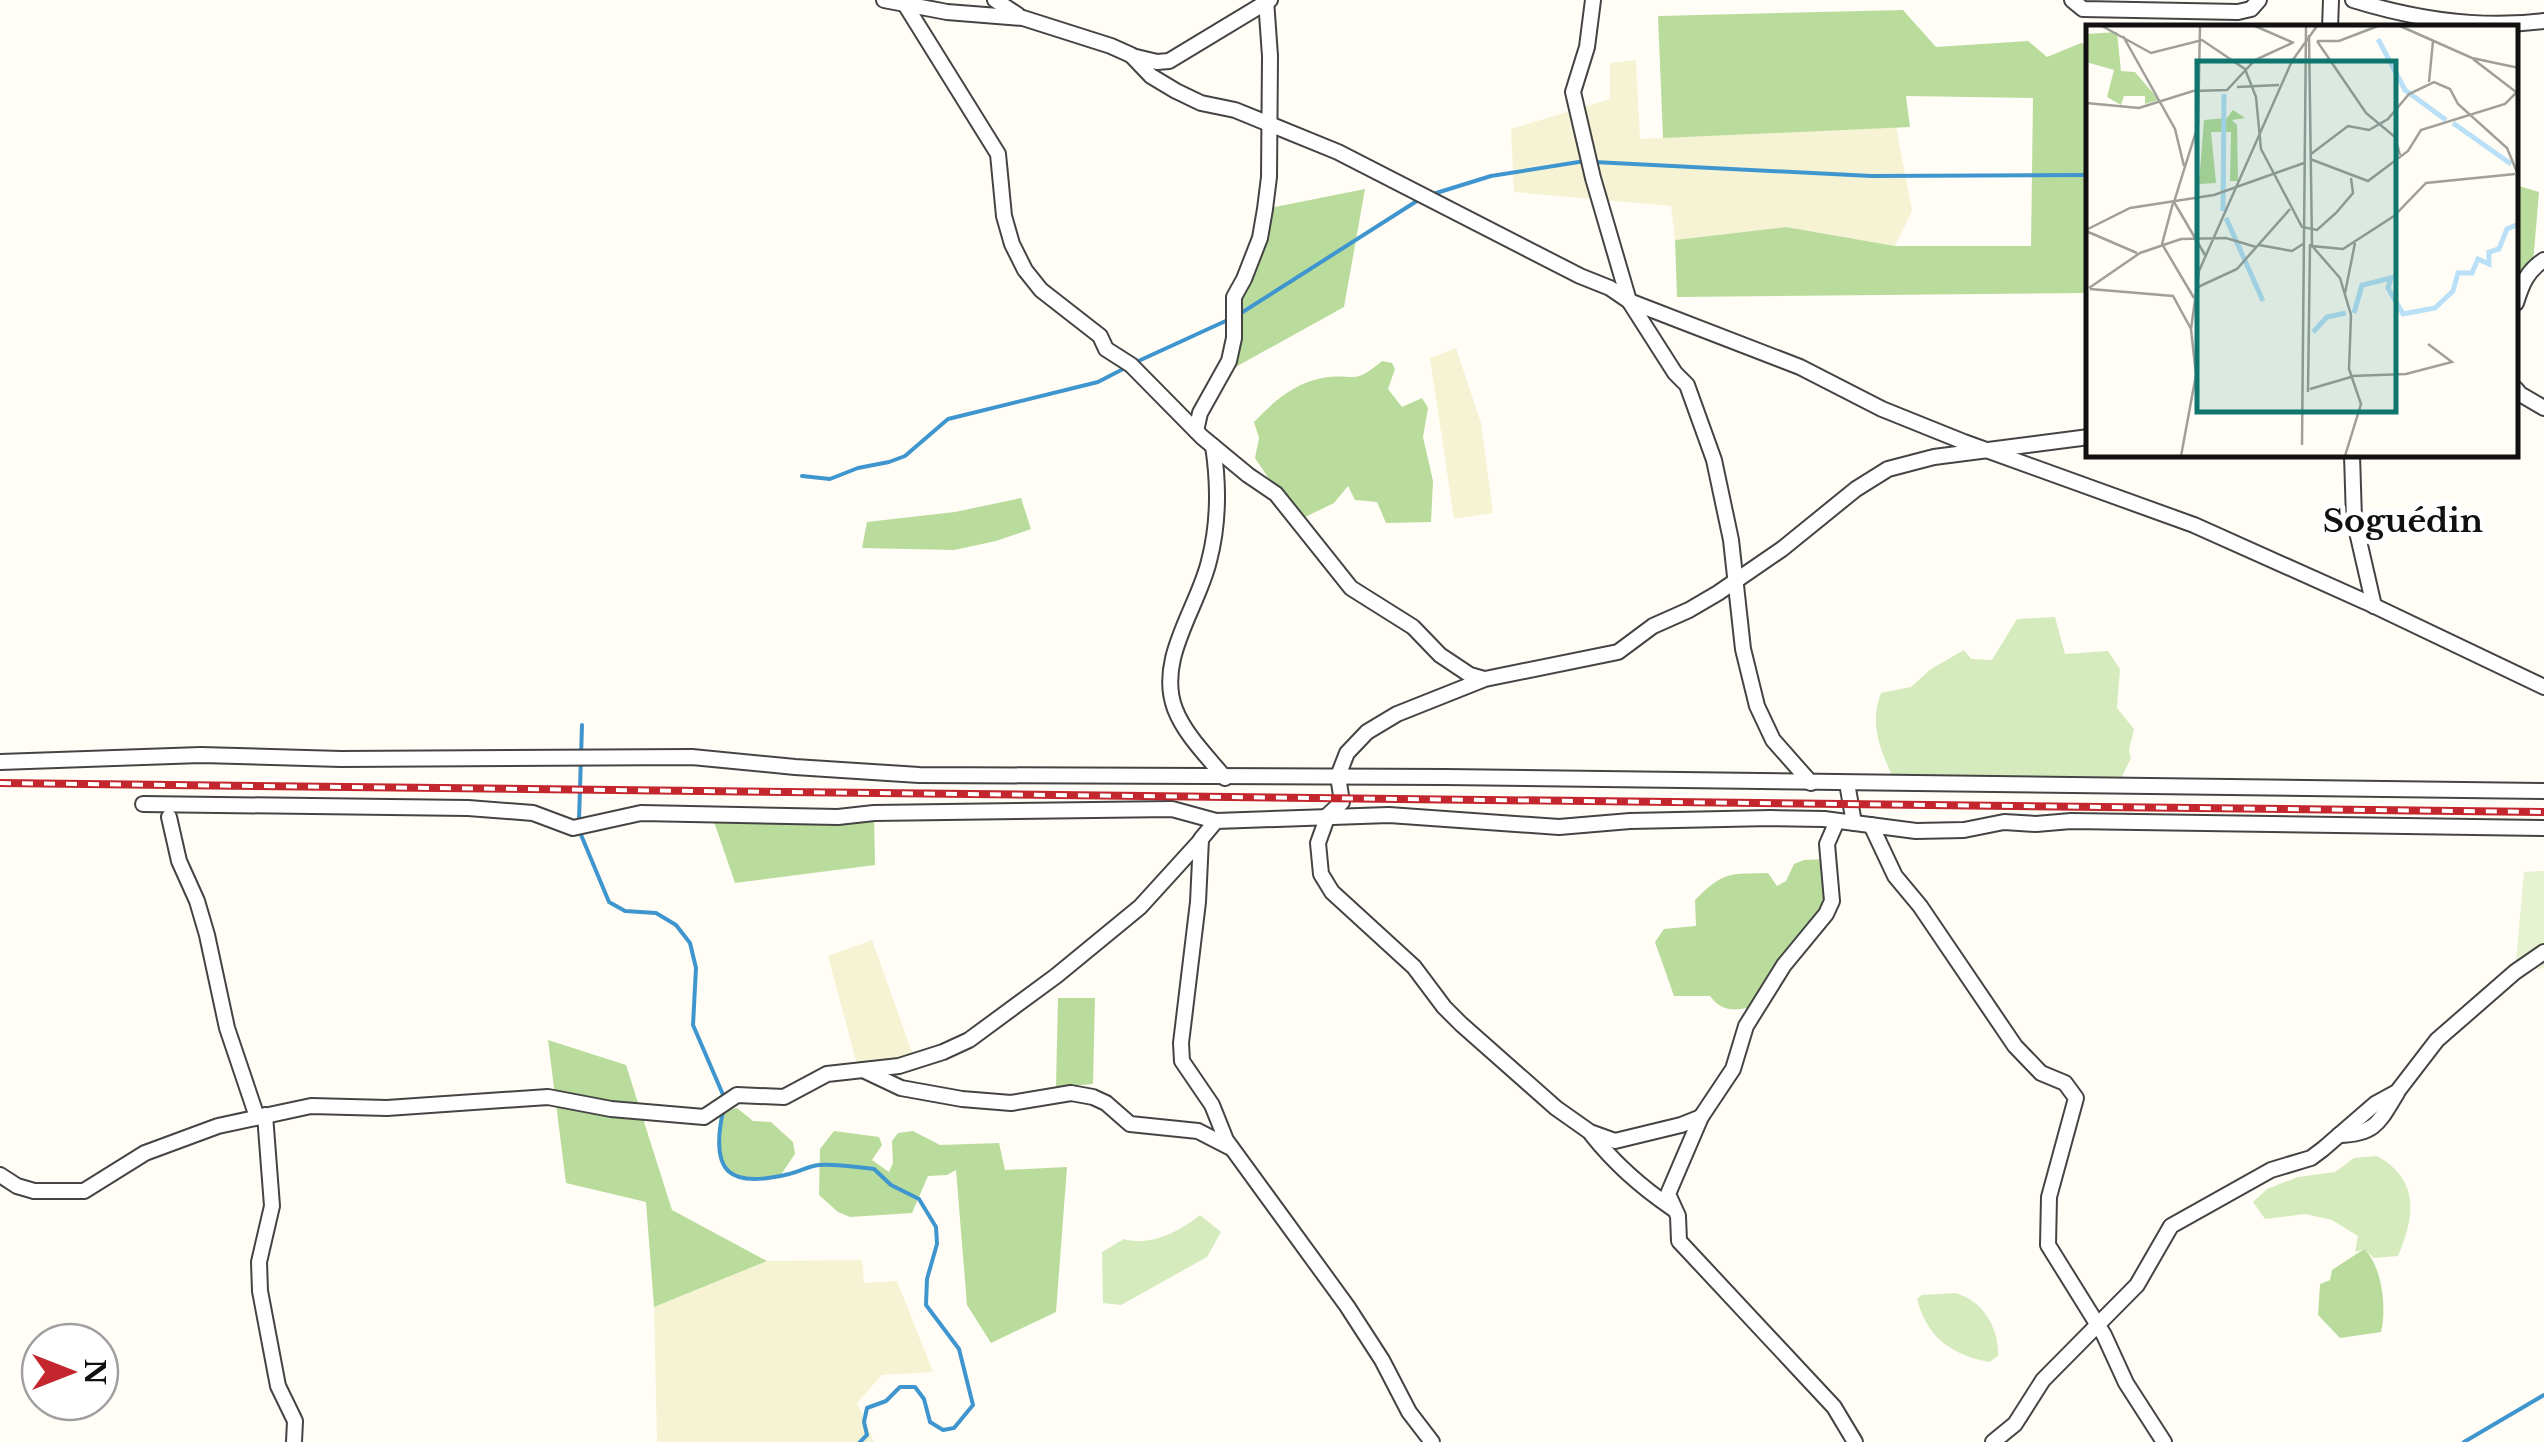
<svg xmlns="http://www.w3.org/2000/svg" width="2544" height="1442" font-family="'Libre Baskerville',serif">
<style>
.farmland{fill:#f6f3d4}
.green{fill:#d5ebbd}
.forest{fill:#b9dc9c}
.pitch{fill:#e6f2cf}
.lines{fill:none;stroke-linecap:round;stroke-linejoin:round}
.stream{stroke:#3f96cf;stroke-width:4}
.minor-casing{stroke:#444;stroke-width:18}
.minor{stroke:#fff;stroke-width:14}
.rail-casing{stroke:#c4262e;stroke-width:8}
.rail{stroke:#fff;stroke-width:4;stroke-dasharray:11;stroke-linecap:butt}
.labels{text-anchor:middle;stroke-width:10;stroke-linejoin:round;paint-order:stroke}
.quarter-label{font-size:32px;font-weight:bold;fill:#111;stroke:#fff}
.inset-river{fill:none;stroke:#b9e0f7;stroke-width:5}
.inset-road{fill:none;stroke:#a09f9a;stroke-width:2.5}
.view{fill:#0f766e;fill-opacity:0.15;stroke:#0f766e;stroke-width:5}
.inset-edge{fill:none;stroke:#111;stroke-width:5}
</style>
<rect width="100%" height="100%" fill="#fffdf5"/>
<g class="farmland">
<path d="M1636 60 1640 139 1896 126 1912 211 1895 246 1786 227 1675 240 1671 206 1514 192 1511 129 1610 99V63Z"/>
<path d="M1456 348 1481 423 1493 513 1454 519 1430 358Z"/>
<path d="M872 940 915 1061 858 1068 828 956Z"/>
<path d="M862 1260 864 1283 897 1281 933 1372 882 1375 857 1403 874 1442H657L654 1307 767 1261Z"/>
</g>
<g class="green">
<path d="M2055 617 2065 654 2108 651 2120 669 2117 708 2134 729 2129 750 2131 758 2118 785 1896 784C1882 754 1868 725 1881 693L1911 687 1931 669 1964 650 1971 659 1992 660 2017 619Z"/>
<path d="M2377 1156C2420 1180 2415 1216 2398 1256L2374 1258 2364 1249 2355 1252 2358 1236 2332 1220 2305 1214 2265 1219 2253 1202 2267 1189 2298 1177 2335 1172 2354 1158Z"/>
<path d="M1200 1215 1221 1232 1207 1257 1121 1305 1103 1303 1102 1252 1124 1239C1150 1247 1181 1231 1200 1215Z"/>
<path d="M1955 1293C1982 1300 1999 1327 1998 1356L1989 1362C1951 1354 1928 1339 1917 1299L1922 1295Z"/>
</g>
<g class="forest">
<path d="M1903 10 1936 47 2028 41 2047 57 2081 43 2089 45V254L2085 293 1677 297 1675 240 1786 227 1895 246H2031L2033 98 1906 96 1910 127 1663 138 1658 16Z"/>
<path d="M2516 185 2539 192 2533 264 2516 284Z"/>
<path d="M1365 189 1344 307 1223 374 1234 297 1265 209Z"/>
<path d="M1382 361 1392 363 1395 369 1388 389 1402 407 1422 398 1428 408 1423 437 1433 481 1431 522 1386 523 1377 502 1355 500 1348 486 1334 503 1297 521 1255 458 1259 438 1254 422C1274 401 1293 384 1322 378 1356 372 1351 387 1382 361Z"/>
<path d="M1021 498 1031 529 996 541 954 550 862 548 867 522 955 512Z"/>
<path d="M711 813H874L875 865 735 883Z"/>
<path d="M1828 859 1832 901 1758 1006C1738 1010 1723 1014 1710 996H1674L1655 942 1664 929 1696 926 1695 900C1724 871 1729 874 1768 873L1777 886 1786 881 1794 864 1804 860Z"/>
<path d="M1058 998H1095L1093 1084 1056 1087Z"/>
<path d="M548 1040 626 1065 672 1210 767 1261 654 1307 646 1202 566 1183Z"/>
<path d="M737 1108 753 1121 771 1122 793 1142 795 1154 780 1176C723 1187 711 1164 723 1111Z"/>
<path d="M834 1131 879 1137 882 1145 872 1160 889 1172 893 1163 892 1141 898 1133 913 1131 940 1145 999 1143 1005 1170 1067 1167 1056 1312 991 1343 967 1305 956 1170 947 1175 928 1176 912 1213 850 1217 838 1212 819 1195 820 1149Z"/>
<path d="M2364 1249C2382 1265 2387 1309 2381 1332L2340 1338 2318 1315 2320 1284 2330 1280 2332 1270Z"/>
</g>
<path class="pitch" d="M2544 871V968L2515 972 2524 872Z"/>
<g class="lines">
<g class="stream">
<path d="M1594 162 1871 176 2089 175"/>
<path d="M1433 194 1491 176 1585 161"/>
<path d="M1238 315 1420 199"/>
<path d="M1134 363 1230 319"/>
<path d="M802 476 830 479 858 468 889 462 905 456 948 419 1098 382 1125 368"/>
<path d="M579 820 582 725"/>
<path d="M579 830 609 902 625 911 656 913 676 925 690 943 696 968 693 1025 724 1097"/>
<path d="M723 1111C710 1172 728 1189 789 1174 799 1172 808 1166 819 1165 837 1164 856 1167 874 1169L891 1185 919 1199 936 1227 937 1244 927 1279 926 1305 959 1349 973 1405 954 1428 943 1430 930 1422 924 1399 915 1387H900L886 1401 867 1408 864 1422 867 1435 860 1442"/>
<path d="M2464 1442 2544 1395"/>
</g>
<defs>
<g id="minor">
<path d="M884 0 947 12 1023 18 1111 46 1131 55 1151 76 1176 91 1201 103 1235 110 1338 152 1580 276 1610 288 1629 301 1800 367 1882 409 1964 442 2194 525 2366 602 2544 687"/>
<path d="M995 0 1018 15"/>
<path d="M1593 0 1587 47 1573 92 1593 178 1629 301 1675 373 1687 385 1714 460 1731 540 1743 649 1757 706 1773 740 1811 783"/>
<path d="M2072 0 2083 9 2238 12 2251 9 2259 0"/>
<path d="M2353 0C2414 19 2481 29 2544 21"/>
<path d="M906 6 998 154 1004 216 1012 244 1025 270 1041 290 1100 336 1106 349 1131 365 1202 437 1248 475 1276 494 1351 588 1413 627 1440 655 1470 675 1484 679"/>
<path d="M2330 28 2331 0"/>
<path d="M1132 56 1157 62 1169 61 1270 0"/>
<path d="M2516 303C2522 284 2527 271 2544 260"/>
<path d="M2516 389 2520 394 2544 408"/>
<path d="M1196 431 1200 413 1229 361 1234 338V297L1244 279 1260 238 1265 209 1269 177 1270 56 1266 0"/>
<path d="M1213 446C1219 485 1219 523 1209 561 1198 608 1156 659 1175 709 1185 735 1208 757 1225 778"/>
<path d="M2352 455 2354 519 2374 606"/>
<path d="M0 762 201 755 341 759 692 757 795 767 919 775 1445 777 2544 791"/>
<path d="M1847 783 1854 823"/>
<path d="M143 804 468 808 533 813 573 828 641 813 838 817 874 813 1172 809 1216 821"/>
<path d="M169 817 179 861 197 901 207 935 227 1028 257 1117"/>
<path d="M1837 821 1827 844 1832 901 1826 914 1784 965 1746 1026 1733 1069 1701 1117 1668 1194 1678 1216 1679 1241 1834 1407 1855 1442"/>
<path d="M1871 825 1895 876 1920 906 2015 1046 2041 1073 2065 1083 2076 1098 2049 1197 2048 1245 2104 1335 2126 1383 2164 1442"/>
<path d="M863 1070 901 1088 962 1099 1011 1103 1071 1093 1093 1097 1106 1103 1130 1124 1198 1131 1231 1148"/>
<path d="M265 1115 272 1206 259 1262 260 1291 278 1386 295 1421 294 1442"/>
<path d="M1701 1117 1681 1125 1615 1141 1590 1132 1556 1108 1461 1024 1444 1007 1414 967 1332 892 1321 874 1318 843 1328 815 1342 802 1338 776 1347 753 1367 732 1397 714 1485 679 1618 652 1653 626 1689 610 1718 593 1782 549 1856 489 1888 469 1934 457 2089 437"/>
<path d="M1592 1135C1615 1164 1641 1187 1672 1208"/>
<path d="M2339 1135C2376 1134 2379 1122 2397 1093"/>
<path d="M0 1175 17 1186 34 1191H84L145 1153 218 1126 311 1106 387 1108 548 1097 611 1109 704 1117 737 1095 784 1097 827 1074 899 1066 943 1052 969 1040 1056 976 1140 907 1201 840"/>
<path d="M1432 1442 1409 1412 1382 1360 1347 1306 1226 1140 1212 1105 1182 1061 1181 1043 1198 902 1201 839 1216 821 1389 815 1559 827 1630 821 1771 818 1824 819 1916 831 1964 830 2004 822 2036 824 2071 821 2544 828"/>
<path d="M1993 1442 2015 1424 2043 1380 2137 1285 2171 1226 2271 1170 2311 1158 2323 1149 2375 1104 2397 1092 2437 1040 2515 972 2544 952"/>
</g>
</defs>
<use href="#minor" class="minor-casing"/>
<use href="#minor" class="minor"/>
<defs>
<path id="rail" d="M0 783 2544 812"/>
</defs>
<use href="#rail" class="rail-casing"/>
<use href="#rail" class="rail"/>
</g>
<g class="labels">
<g class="quarter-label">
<text x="2403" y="532">Soguédin</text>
</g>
</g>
<g transform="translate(2086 25)">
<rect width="432" height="432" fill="#fffdf5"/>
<path d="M31 7 35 46 49 47 73 75 59 79V71H38L35 80 21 72 28 45 0 37V9ZM147 85 159 93 146 95 151 100 152 156H144L145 107H125L130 158 113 159 118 95 141 93Z" fill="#b9dc9c"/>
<path class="inset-river" d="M292 14 319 65 360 95M367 98 425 139M137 186 138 69M140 193 177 276M268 288 276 260 305 253 302 263 317 289 349 283 367 266 372 248H386L392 234 403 239V227L413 224 421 204 433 199M227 307 241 292 260 288"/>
<path class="inset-road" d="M16 1 65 28 116 15 159 44 170 72 175 124 216 202 231 205 250 188 267 168 265 153M114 1 112 100 88 177 119 230M169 1 208 18M314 1 386 33 433 43M223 10 226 221 257 224 308 191 340 158 429 149M37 11 89 104 98 141M231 16 280 88 309 112 314 130M231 16H253L292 1M387 34 430 67M343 57 347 16M151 62 193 60M0 78 53 83 107 66 141 65 169 35 206 18M225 129 262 101 283 105 302 94 323 69 348 57 364 64 372 79 421 123 433 152M224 134 282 156 322 126 335 105 419 79 431 67M87 178 76 219 108 273M0 205 44 183 128 170 218 138M0 206 51 228M173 220 206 226 217 219M227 222 254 253 265 290 263 344 275 379 259 431M112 262 151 244 204 184M3 263 54 228 95 214 140 213 170 222M4 264 87 271 105 304M259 268 269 218M265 351 320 349 366 337 342 319M224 364 265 352M222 367 224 219M216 420 220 1M95 431 110 350 105 304 113 246 206 36 231 1"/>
<path class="view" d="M111 36H310V387H111Z"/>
<rect width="432" height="432" class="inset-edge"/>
</g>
<g transform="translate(70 1372) rotate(90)"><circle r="48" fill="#ffffff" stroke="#a0a0a0" stroke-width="2.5"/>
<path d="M0-8L18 38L0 25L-18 38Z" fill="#c4262e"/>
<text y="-15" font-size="28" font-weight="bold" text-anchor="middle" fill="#111111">N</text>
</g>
</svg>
